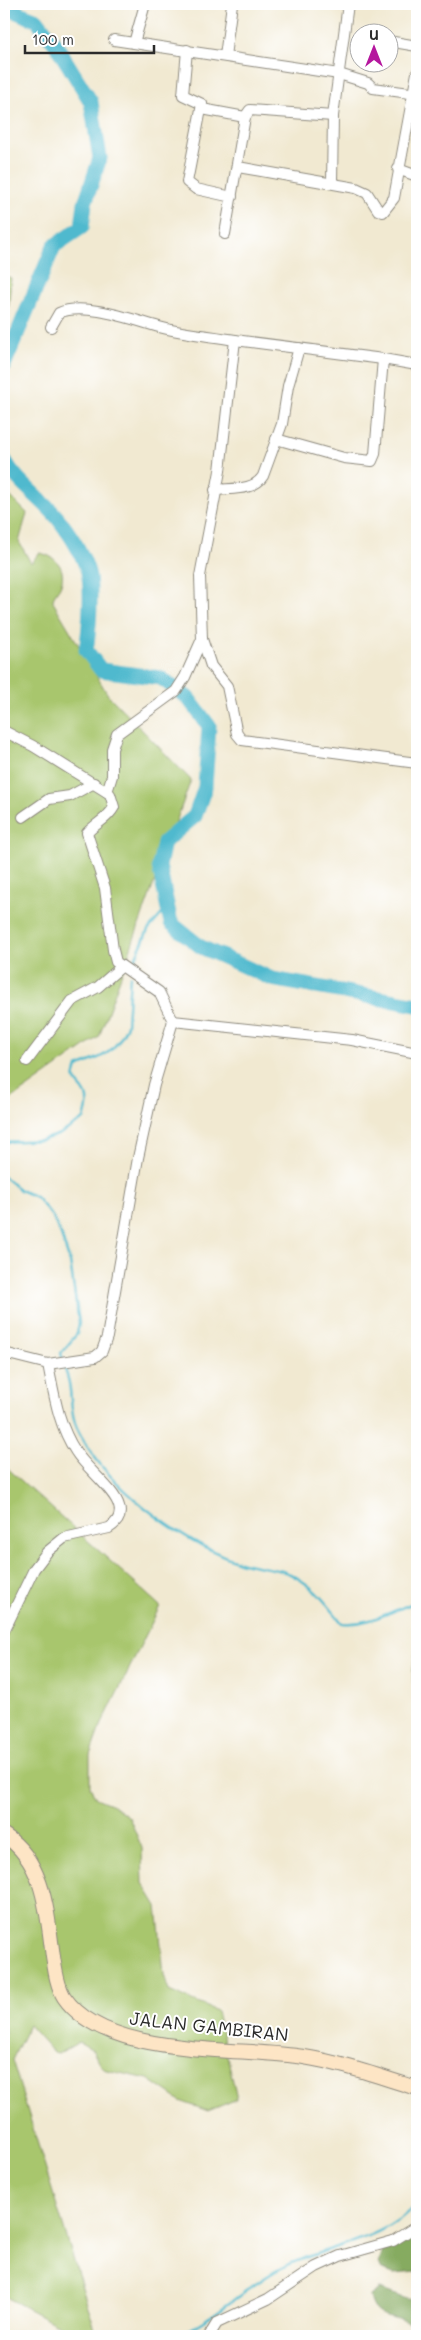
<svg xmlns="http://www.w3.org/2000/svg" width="421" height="2340" font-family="Mali,sans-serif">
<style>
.green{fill:#a8c66d;stroke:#6a784c}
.forest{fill:#86ab60;stroke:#586b46}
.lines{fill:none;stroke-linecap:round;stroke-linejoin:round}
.stream{stroke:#50b9ce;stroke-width:2.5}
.river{stroke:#50b9ce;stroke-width:15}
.street-casing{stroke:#8e8a7e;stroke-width:12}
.secondary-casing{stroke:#8e8a7e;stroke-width:16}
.street{stroke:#fff;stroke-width:10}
.secondary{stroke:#fde5c5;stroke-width:14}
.labels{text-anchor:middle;stroke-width:4;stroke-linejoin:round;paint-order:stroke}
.street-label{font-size:18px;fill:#2b2b2b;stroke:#fff}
</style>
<rect width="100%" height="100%" fill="#fff"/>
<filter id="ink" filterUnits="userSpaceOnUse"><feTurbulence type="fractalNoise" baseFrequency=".02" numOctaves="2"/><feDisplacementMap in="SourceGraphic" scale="10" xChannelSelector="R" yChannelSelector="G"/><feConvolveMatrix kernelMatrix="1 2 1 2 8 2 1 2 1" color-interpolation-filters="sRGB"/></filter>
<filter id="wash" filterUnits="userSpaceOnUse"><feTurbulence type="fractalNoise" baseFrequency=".0096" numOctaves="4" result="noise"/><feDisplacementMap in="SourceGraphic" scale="20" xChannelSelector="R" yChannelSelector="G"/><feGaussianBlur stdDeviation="1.12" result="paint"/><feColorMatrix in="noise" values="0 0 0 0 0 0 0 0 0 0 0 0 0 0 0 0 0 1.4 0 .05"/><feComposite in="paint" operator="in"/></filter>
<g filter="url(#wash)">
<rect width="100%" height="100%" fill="#f1e9d1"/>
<g class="green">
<path d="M4 275 11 278 7 326 4 334Z"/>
<path d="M4 490 27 513 19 542 31 563 39 553C54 555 67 567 61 584 59 591 53 593 53 602L108 695 191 780 99 1037 4 1104Z"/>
<path d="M4 1465 160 1606 99 1730 90 1755V1787L96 1798 113 1805 129 1817 142 1848 143 1883 157 1906 164 1975 169 1991 217 2011 237 2099 208 2111 180 2101 148 2079 106 2070 100 2064 93 2050 79 2042 58 2054 54 2053 29 2025 12 2060 97 2336H80L4 2296Z"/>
<path d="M417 1645V1699C410 1680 413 1664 417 1645Z"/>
</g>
<g class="forest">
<path d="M417 2233V2272L394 2274 382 2270 379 2263 383 2251Z"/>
<path d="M379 2289 407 2299 417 2300V2336H414L412 2324C393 2314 374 2321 370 2296Z"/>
</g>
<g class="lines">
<g class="stream">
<path d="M131 968 148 930 167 908"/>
<path d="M4 1142 42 1140 60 1134 84 1119C86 1111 89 1104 86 1095 80 1081 70 1085 77 1067 103 1057 116 1053 127 1025L130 976"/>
<path d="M4 1177 20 1190 36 1197 52 1216 60 1232 70 1262 79 1323 77 1334 61 1353 63 1360"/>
<path d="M64 1365C65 1371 68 1377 69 1383 72 1399 70 1413 77 1428 102 1483 178 1539 234 1560 249 1566 266 1567 282 1571 307 1578 327 1603 342 1623 369 1626 392 1610 417 1602"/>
<path d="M175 2336C213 2320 240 2292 274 2272 320 2245 381 2245 417 2203"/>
</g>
<g class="river">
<path d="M4 7 37 20 56 45 91 102 100 158 85 203 82 227 54 246 4 365"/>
<path d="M4 459C17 483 39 496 56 516 68 531 81 551 87 569 93 584 89 634 86 650L101 670 161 678 188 698 209 726 205 787 195 816 164 842 159 866 171 923 201 947 272 979 417 1005"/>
</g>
</g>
</g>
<g filter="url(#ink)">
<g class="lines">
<defs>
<g id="street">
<path d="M114 40 339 74 368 83 373 88 417 94"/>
<path d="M388 41 417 46"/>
<path d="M134 43 145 4"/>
<path d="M187 50 183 95 202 104 187 182 196 189 232 197"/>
<path d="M225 56 232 4"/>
<path d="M202 109 245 117 250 110 333 116"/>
<path d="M238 167 356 188 367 193 378 210 383 212 394 198 417 73"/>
<path d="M398 169 417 176"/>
<path d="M332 183 333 116 348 4"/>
<path d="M225 234 245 117"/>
<path d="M51 327 59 313C84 301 136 321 163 328 187 334 212 336 235 340L220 471 200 576 202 639 185 677 176 691 117 734 112 749V776L107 792"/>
<path d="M235 340 383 359 417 365"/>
<path d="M276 439 344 458 372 461 375 454 383 359"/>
<path d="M215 490C232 488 254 491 263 476L282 424 288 386 299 348"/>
<path d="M202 639 211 666 227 686 237 734 242 740 417 763"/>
<path d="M4 731 33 746 110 794 114 807C108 819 96 823 87 833L105 888 113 950 116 962 159 992 173 1021 352 1040 417 1053"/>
<path d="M23 817 49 799 70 796 94 783"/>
<path d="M27 1061 72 1001 98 987 121 967"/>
<path d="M4 1353 48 1364 95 1357 102 1351 107 1337 138 1158 154 1085 173 1021"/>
<path d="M4 1631 34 1569 47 1552 64 1538 109 1528C117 1523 122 1516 119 1506 115 1490 85 1467 76 1452 58 1425 54 1394 48 1364"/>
<path d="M209 2336 217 2323 268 2299 316 2267 340 2256 393 2241 417 2226"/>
</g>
<path id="secondary" d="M4 1835C45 1862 47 1913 53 1957 55 1969 57 1986 64 1997 106 2059 236 2046 304 2057 342 2063 380 2077 417 2088"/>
</defs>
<use href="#street" class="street-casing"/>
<use href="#secondary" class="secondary-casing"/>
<use href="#street" class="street"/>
<use href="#secondary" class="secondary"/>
</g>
</g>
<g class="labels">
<g class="street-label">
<text transform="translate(209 2027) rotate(6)" y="6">JALAN GAMBIRAN</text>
</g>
</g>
<rect width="421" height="2340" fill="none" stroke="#fff" stroke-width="20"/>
<g transform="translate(374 48)"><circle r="24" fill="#ffffff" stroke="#aaaaaa"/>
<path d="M0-4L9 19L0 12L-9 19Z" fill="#b5179e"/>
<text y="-8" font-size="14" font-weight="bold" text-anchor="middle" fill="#2b2b2b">U</text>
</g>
<path d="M25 45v8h129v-8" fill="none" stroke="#2b2b2b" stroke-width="2.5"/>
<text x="32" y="45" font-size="15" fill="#2b2b2b" stroke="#ffffff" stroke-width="4" paint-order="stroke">100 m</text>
</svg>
